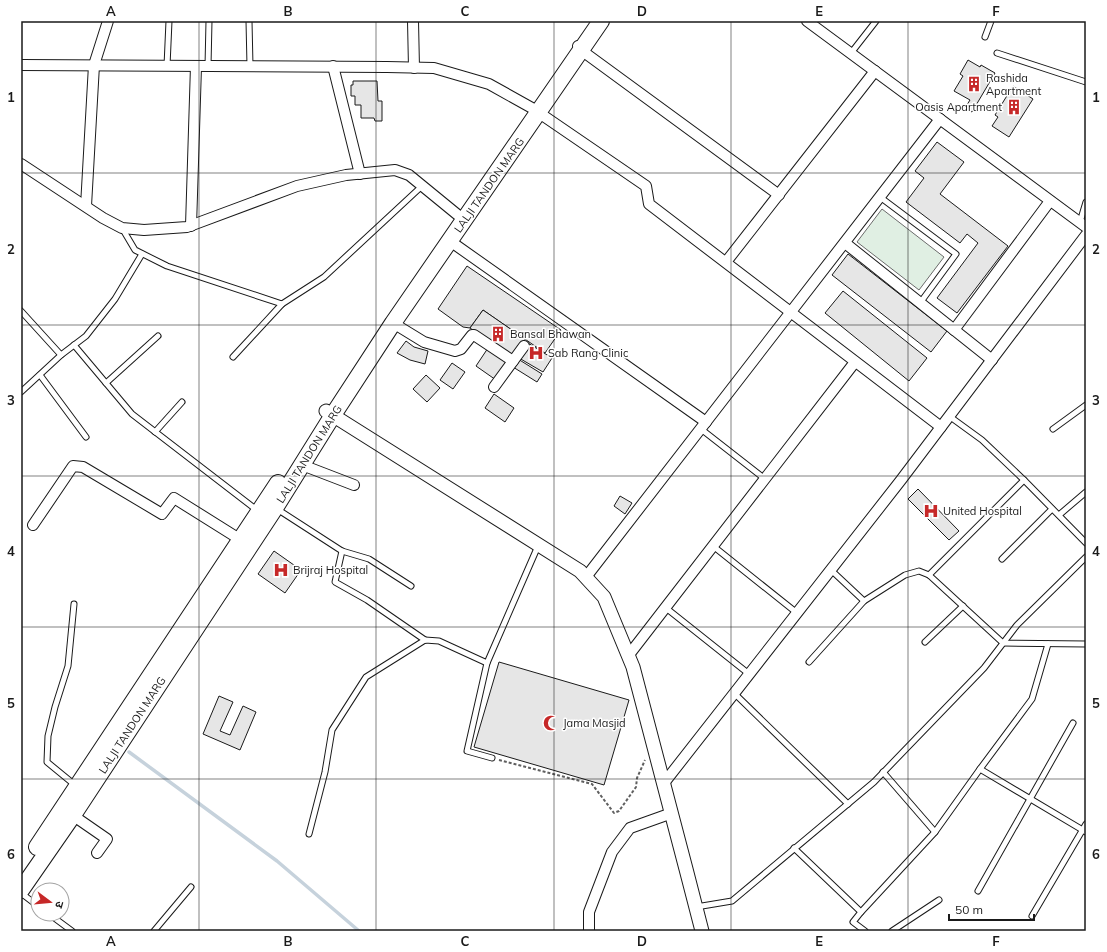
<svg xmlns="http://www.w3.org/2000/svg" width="1107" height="952" font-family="Mulish,'Noto Sans Devanagari',sans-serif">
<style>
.green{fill:#e0efe3;stroke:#6a6a6a}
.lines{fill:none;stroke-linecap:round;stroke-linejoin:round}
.stream{stroke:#c6d2dc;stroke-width:3.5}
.building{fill:#e6e6e6;stroke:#1a1a1a}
.service-casing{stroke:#1a1a1a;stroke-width:7}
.minor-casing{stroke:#1a1a1a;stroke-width:12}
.tertiary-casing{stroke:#1a1a1a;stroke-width:15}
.primary-casing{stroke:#1a1a1a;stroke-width:18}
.path{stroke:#5f5f5f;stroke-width:2;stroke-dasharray:3 2;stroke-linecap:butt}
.service{stroke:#fff;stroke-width:5}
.minor{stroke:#fff;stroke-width:10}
.tertiary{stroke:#fff;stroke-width:13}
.primary{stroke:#fff;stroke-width:16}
.grid{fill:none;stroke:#1a1a1a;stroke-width:1;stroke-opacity:0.55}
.labels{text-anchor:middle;stroke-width:3;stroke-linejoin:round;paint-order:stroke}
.poi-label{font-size:11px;fill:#1a1a1a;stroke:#fff;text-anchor:start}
.street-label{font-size:11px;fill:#1a1a1a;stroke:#fff}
.neatline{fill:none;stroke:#1a1a1a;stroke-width:1.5}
.grid-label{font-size:13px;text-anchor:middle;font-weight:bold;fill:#1a1a1a}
</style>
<rect width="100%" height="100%" fill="#fff"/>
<path class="green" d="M882 209 944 257 919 290 857 242Z"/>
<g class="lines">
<path class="stream" d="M129 752 277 861 359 931"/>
</g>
<g class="building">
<path d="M968 60 980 67 981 65 995 73 972 112 965 108 970 100 954 91 963 76 960 74Z"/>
<path d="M353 81H377L378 101H382V121H375L374 118H361V105H355V96H351V85H353Z"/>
<path d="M1013 86 1033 99 1009 137 992 126 998 117 995 115Z"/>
<path d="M937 142 964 162 940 194 1008 246 957 313 937 298 978 243 967 234 960 243 906 202 924 178 915 171Z"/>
<path d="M848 254 947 331 931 352 832 275Z"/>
<path d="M467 266 561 330 545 353 483 310 470 328 463 327 438 309Z"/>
<path d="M843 291 927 358 909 381 825 313Z"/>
<path d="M483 310 525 339 512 357 470 328Z"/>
<path d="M406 341 414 347 428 351 425 364 410 360 397 353Z"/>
<path d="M528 343 552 358 543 372 519 358Z"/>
<path d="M488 348 508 362 496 380 476 366Z"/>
<path d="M518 359 542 374 537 382 513 367Z"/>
<path d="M452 363 465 372 453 389 440 380Z"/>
<path d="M426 375 440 388 427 402 413 389Z"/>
<path d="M494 394 514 408 505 422 485 408Z"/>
<path d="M918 489 959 531 949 540 908 499Z"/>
<path d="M620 496 632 503 625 514 614 506Z"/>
<path d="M274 551 301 570 285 593 258 574Z"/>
<path d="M499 662 629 700 604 785 474 747Z"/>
<path d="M219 696 233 702 220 731 230 735 243 706 256 712 240 750 203 734Z"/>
</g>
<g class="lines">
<defs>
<g id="service">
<path d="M249 21 250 66"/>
<path d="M985 37 991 21"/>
<path d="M851 53 876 21"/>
<path d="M997 53 1086 82"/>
<path d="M167 66 169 21"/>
<path d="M208 66 209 21"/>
<path d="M880 197 956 254 920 303"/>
<path d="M1080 222 1086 202"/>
<path d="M122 228 135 250 167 266 282 304 324 277 422 186"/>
<path d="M21 311 61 355"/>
<path d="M74 345 132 414 258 511"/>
<path d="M233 357 282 304"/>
<path d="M40 375 86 437"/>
<path d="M106 383 158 336"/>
<path d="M21 392 61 355 86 336 115 299 142 254"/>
<path d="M949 416 982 440 1024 480 1086 543"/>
<path d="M701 429 765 479"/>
<path d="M1053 429 1086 405"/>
<path d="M155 432 182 402"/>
<path d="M277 509 342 551 369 559 411 586"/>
<path d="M1059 515 1086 492"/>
<path d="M713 546 797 613"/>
<path d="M342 551 335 582 367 600 425 640"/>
<path d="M1002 559 1052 509"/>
<path d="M831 570 864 601 905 575 919 571 929 575 1003 643 1086 644"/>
<path d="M929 575 1024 480"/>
<path d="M74 604 68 666 55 707 48 736 47 762 75 785"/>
<path d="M666 608 749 674"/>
<path d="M925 642 963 606"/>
<path d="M809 662 864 601"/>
<path d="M487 663 467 751 492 758"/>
<path d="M734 693 848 804"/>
<path d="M980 769 1086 832"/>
<path d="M883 772 935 832"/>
<path d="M309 834 325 772 332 730 366 677 425 640 439 641 487 663 538 546"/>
<path d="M794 848 861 912 935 832 980 769 1032 699 1048 644"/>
<path d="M978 891 1073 723"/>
<path d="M21 893 38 906"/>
<path d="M696 907 732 901 874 782 984 668 1017 625 1086 557"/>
<path d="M861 912 853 922 865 931"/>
<path d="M49 914 72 931"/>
<path d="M1032 916 1086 824"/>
<path d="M154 931 191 887"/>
<path d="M892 931 939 900"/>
</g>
<g id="minor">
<path d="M413 21 414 68"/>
<path d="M807 21 1086 227"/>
<path d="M578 46 581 50 779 195"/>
<path d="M21 65 387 67 434 68 489 84 532 108 646 186 649 204 941 427"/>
<path d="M333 66 360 174"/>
<path d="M21 164 103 218 122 228 144 230 187 227 297 186 346 175 395 170 409 175 464 220"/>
<path d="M86 206 94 65 108 21"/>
<path d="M191 226 196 66"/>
<path d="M450 241 706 422"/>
<path d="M845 243 992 360"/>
<path d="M726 262 875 71"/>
<path d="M393 323 424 342 455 351 461 349 472 335H474L513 361"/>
<path d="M954 330 1050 201"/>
<path d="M494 387 524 346"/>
<path d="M302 465 354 485"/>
<path d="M33 525 73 466 83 467 162 514 174 498 241 540"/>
<path d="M586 577 940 119"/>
<path d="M628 656 855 362"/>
<path d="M664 783 901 480 1086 235"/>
<path d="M68 812 107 839 97 853"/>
<path d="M589 931V912L612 852 630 828 672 813"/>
</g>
<path id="tertiary" d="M326 411 580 571 604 597 633 667 686 869 702 931"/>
<g id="primary">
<path d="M37 847 278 483"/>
<path d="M21 890 73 815 275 508 333 415 393 323 601 21"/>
</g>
</defs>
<use href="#service" class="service-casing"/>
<use href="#minor" class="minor-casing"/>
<use href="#tertiary" class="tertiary-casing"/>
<use href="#primary" class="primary-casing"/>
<path class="path" d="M499 760 592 784 614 813 619 811 636 787 637 778 645 760"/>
<use href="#service" class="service"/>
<use href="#minor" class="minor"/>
<use href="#tertiary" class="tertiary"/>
<use href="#primary" class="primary"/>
</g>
<path class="grid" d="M199 21V931M376 21V931M554 21V931M731 21V931M908 21V931M21 173H1086M21 325H1086M21 476H1086M21 627H1086M21 779H1086"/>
<defs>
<symbol id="building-bare" viewBox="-9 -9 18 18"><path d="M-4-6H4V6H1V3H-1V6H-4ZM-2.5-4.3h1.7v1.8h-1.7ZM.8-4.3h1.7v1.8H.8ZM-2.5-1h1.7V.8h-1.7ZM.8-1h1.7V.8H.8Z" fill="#c62828" stroke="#fff" stroke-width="2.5" paint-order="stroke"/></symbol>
<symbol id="hospital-bare" viewBox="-9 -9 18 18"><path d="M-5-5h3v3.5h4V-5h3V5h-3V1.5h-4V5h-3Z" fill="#c62828" stroke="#fff" stroke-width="2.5" paint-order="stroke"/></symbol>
<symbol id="mosque-bare" viewBox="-9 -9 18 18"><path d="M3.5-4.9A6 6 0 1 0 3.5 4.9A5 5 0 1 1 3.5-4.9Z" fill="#c62828" stroke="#fff" stroke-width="2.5" paint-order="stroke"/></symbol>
</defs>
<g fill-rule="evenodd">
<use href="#building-bare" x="963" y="73" width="22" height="22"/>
<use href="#building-bare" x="1003" y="96" width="22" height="22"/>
<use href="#building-bare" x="487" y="323" width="22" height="22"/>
<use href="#hospital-bare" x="525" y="342" width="22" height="22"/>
<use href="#hospital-bare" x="920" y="500" width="22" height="22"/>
<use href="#hospital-bare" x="270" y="559" width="22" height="22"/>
<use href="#mosque-bare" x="540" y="712" width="22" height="22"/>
</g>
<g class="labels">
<g class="poi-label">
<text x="986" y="82">Rashida<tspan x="986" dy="13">Apartment</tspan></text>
<text x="1002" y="111" text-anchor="end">Oasis Apartment</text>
<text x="510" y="338">Bansal Bhawan</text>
<text x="548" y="357">Sab Rang Clinic</text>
<text x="943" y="515">United Hospital</text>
<text x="293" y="574">Brijraj Hospital</text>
<text x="563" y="727">Jama Masjid</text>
</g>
<g class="street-label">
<text transform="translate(489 185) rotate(-55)" y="4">LALJI TANDON MARG</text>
<text transform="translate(309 454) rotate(-58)" y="4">LALJI TANDON MARG</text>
<text transform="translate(132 725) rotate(-57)" y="4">LALJI TANDON MARG</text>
</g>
</g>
<rect width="1107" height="952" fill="none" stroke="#ffffff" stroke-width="44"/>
<g transform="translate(50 902) rotate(106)"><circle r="19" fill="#ffffff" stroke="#a3a3a3"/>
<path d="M0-3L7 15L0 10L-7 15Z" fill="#c62828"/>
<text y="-6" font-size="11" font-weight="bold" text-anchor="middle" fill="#1a1a1a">उ</text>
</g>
<path d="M949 914v6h85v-6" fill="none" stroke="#1a1a1a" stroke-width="2"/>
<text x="955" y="914" font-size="12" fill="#1a1a1a" stroke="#ffffff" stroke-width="3" paint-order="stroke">50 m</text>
<rect x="22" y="22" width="1063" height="908" class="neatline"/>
<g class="grid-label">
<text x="111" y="16">A</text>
<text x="288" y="16">B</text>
<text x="465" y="16">C</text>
<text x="642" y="16">D</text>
<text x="819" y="16">E</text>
<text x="996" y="16">F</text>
<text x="11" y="102">1</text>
<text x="1096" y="102">1</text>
<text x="11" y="254">2</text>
<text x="1096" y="254">2</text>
<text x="11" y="405">3</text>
<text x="1096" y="405">3</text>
<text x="11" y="556">4</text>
<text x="1096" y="556">4</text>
<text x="11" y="708">5</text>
<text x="1096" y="708">5</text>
<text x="11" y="859">6</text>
<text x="1096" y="859">6</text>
<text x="111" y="946">A</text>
<text x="288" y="946">B</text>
<text x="465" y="946">C</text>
<text x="642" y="946">D</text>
<text x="819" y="946">E</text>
<text x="996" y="946">F</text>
</g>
</svg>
